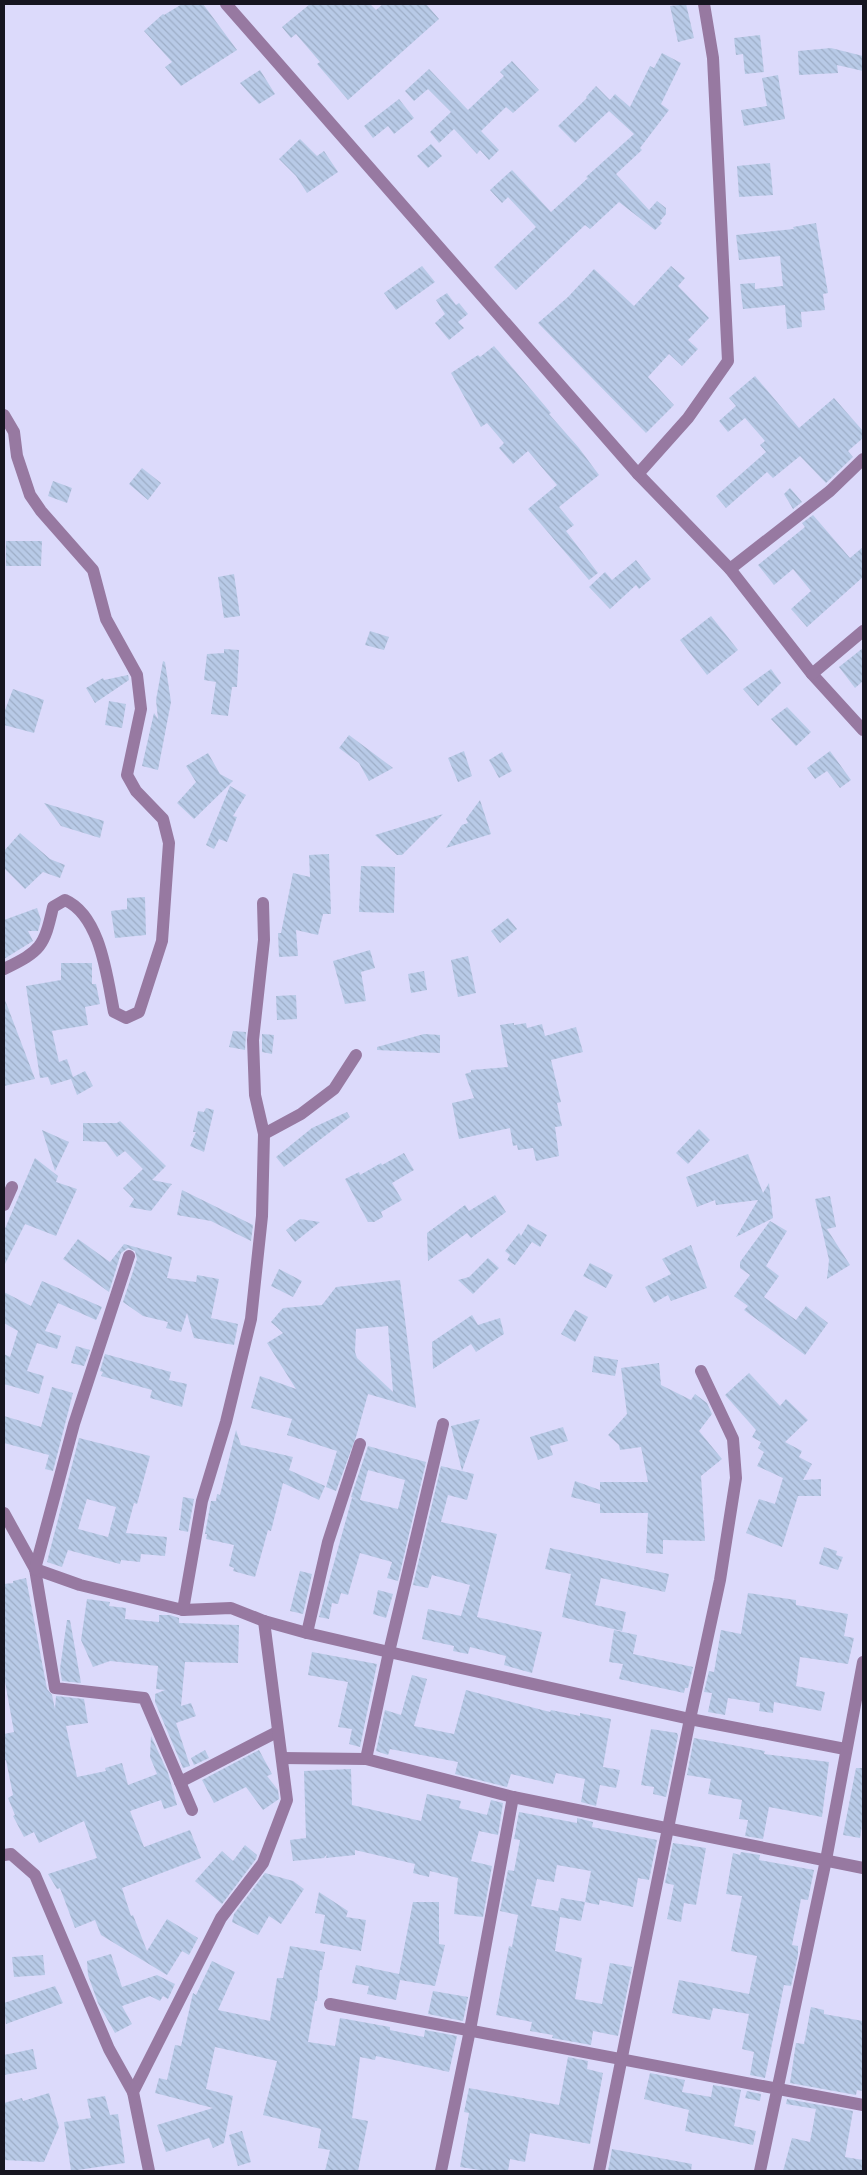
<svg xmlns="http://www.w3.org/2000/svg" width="867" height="2175" font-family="'Libre Baskerville',serif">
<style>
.building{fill:url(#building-back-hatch);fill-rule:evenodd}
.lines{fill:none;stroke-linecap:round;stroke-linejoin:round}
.minor{stroke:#9779a1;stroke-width:12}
</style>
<defs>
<pattern id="building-back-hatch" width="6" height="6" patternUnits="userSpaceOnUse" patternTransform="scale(1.25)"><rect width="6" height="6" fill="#b8cae7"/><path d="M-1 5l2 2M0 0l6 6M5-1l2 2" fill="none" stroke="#9dadc6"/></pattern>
</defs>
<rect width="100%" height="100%" fill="#dcdafb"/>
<g class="building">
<path d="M182 4H203L237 50 181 86 165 67 172 62 144 31 163 14 164 15Z"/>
<path d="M310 4H370L376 10 383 4H426L439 19 348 100 317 64 320 62 296 34 291 38 282 27Z"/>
<path d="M686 4 694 38 678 42 670 6Z"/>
<path d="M760 35 764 72 745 74 743 54 736 55 734 38Z"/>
<path d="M831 48 863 56V71L837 65 838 73 799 75 798 51Z"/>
<path d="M662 53 681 63 661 104 669 110 640 148 642 150 616 174 649 210 657 201 666 208V214L660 221 662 223 655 230 619 202 590 229 585 225 516 290 494 267 536 227 508 197 502 203 490 190 512 170 551 212 588 178 586 177 634 134 609 111 575 143 558 126 587 98 586 97 596 86 610 100 615 94 630 107 650 66 654 68Z"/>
<path d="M512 61 539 90 513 113 506 107 481 131 499 150 489 160 480 150 477 154 454 129 439 143 430 132 451 112 428 89 414 101 405 91 429 69 468 110 504 76 500 72Z"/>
<path d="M260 70 275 94 259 104 240 83Z"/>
<path d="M778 75 785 119 744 126 741 110 767 106 762 78Z"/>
<path d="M399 99 414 118 394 134 388 126 373 138 364 126Z"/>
<path d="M300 139 317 156 324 151 338 172 307 193 296 176 279 159Z"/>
<path d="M431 144 442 156 428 168 417 156Z"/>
<path d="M770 163 773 195 739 197 737 166Z"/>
<path d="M816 223 828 293 823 294 825 310 801 312 802 327 787 329 785 305 743 309 740 284 755 283V289L783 286 780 256 739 260 736 235 794 229 793 227Z"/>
<path d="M422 266 435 282 396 310 384 293Z"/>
<path d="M671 266 685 278 678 286 709 318 688 340 698 349 682 366 669 354 648 377 674 405 646 433 538 323 568 297 594 269 634 306Z"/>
<path d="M447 293 456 305 459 303 468 314 458 322 464 328 449 340 435 323 445 314 436 300Z"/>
<path d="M494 346 551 413 549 414 579 448 599 475 559 507 574 525 566 531 598 573 589 580 528 509 557 485 528 451 513 464 499 448 504 443 487 423 481 427 451 373 478 355 480 357Z"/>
<path d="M755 376 799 428 834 398 863 431V438L848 451 853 457 826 483 800 456 773 478 767 472 726 508 716 496 766 452 760 445 765 441 745 418 728 432 719 421 736 406 729 398Z"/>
<path d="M142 468 161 483 148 500 129 484Z"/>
<path d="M53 481 72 488 67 503 48 496Z"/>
<path d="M790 488 802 502 793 509 784 494Z"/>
<path d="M813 515 850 558 863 547V577L807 627 791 609 811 591 793 569 774 585 758 565 805 527 802 523Z"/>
<path d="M6 541H42L41 566H6Z"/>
<path d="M636 560 651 579 639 589 636 585 610 609 589 587 605 572 612 580Z"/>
<path d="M234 574 240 616 224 618 218 577Z"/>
<path d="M711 616 738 650 707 675 680 640Z"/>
<path d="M370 631 389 637 384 650 365 645Z"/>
<path d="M863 648V681L855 688 839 667Z"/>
<path d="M224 649 239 650 237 687H232L228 716 211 714 216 682 204 680 207 654 224 653Z"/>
<path d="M163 661 165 662 171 702 158 770 142 766 154 713 158 719 156 700Z"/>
<path d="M771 669 781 683 758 706 743 689Z"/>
<path d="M128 675 129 680 95 703 86 688 103 678 104 680Z"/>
<path d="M13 689 44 700 34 733 4 725V713Z"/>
<path d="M109 701 126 704 122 728 105 725Z"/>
<path d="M787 707 811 732 796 746 771 719Z"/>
<path d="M349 735 393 768 369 781 359 763 339 748Z"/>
<path d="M464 751 472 776 458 782 448 758Z"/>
<path d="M830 751 851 780 840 788 827 771 815 779 807 768Z"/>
<path d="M502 752 512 771 499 778 489 760Z"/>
<path d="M208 753 220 774 233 781 194 819 177 803 196 782 186 766Z"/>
<path d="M230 786 246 795 233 816 237 817 227 842 219 839 214 849 206 845Z"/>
<path d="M480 800 491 834 446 848 462 825 468 823 466 819Z"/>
<path d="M44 803 104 821 100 838 61 826Z"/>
<path d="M443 814 402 855H397L375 835Z"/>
<path d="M20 833 50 859 65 865 60 878 43 872 25 889 4 868V851Z"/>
<path d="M329 854 331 914H323L318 935 296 930 298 956 279 957 278 933H281L293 873 310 877 309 855Z"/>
<path d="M361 866 395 867 394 913 359 912Z"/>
<path d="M145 897 146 935 115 938 111 911 127 909V898Z"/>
<path d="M37 908 41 920 38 931H28L33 941 4 959V920Z"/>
<path d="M508 918 517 929 500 943 491 931Z"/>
<path d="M370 950 375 968 361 972 366 1001 345 1004 333 961Z"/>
<path d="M468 956 476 993 458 997 451 960Z"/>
<path d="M61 963H92V984H96L100 1004 85 1007 88 1025 52 1031 59 1062 67 1059 73 1077 85 1071 93 1086 77 1095 71 1079 51 1085 48 1077 40 1078 26 986 61 980Z"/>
<path d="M424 971 427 990 411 993 408 974Z"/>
<path d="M296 995 297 1019 277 1020 276 996Z"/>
<path d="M5 1000 35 1079 4 1086V1001Z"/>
<path d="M514 1023V1025L526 1023 527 1028 542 1024 545 1036 576 1027 583 1052 551 1060 561 1102 557 1103 562 1126 555 1127 559 1156 536 1161 533 1148 518 1150 517 1145 513 1146 510 1128 459 1139 452 1103 474 1098 465 1074 471 1072V1070L508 1067 500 1025Z"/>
<path d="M233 1031 246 1032 245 1050 229 1047Z"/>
<path d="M262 1034 274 1035 272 1054 262 1052Z"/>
<path d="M424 1034 440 1035V1053L377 1050V1047Z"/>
<path d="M206 1108 214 1110 204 1152 190 1146 196 1132H193L198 1111 204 1112Z"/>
<path d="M347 1112 350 1117 284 1167 276 1157 312 1128Z"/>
<path d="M120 1121 166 1166 152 1180 172 1184 151 1211 129 1207 134 1199 123 1188 143 1169 125 1151 117 1157 106 1142 83 1141V1123H117Z"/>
<path d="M699 1129 710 1140 688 1164 676 1153Z"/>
<path d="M42 1130 69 1142 55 1171Z"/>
<path d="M404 1153 414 1170 392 1183 402 1200 381 1212 383 1217 374 1222H368L345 1179 359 1172 360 1175 381 1163 382 1165Z"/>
<path d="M748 1154 763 1193 769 1183 773 1218 736 1237 758 1200 716 1205 715 1200 697 1207 686 1177Z"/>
<path d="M35 1158 58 1176 56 1182 77 1189 56 1236 25 1224 4 1266V1231Z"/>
<path d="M182 1190 253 1225 251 1241 211 1221 177 1215Z"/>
<path d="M495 1195 506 1212 471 1238 467 1233 428 1261 427 1233 465 1205 469 1211Z"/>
<path d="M830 1196 836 1227 827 1229 850 1265 827 1279 829 1260 815 1199Z"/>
<path d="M300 1219 320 1222 295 1242 286 1230Z"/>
<path d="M770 1221 787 1231 766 1266 779 1276 764 1297 796 1320 806 1306 828 1323 805 1355 744 1310 748 1306 734 1296 750 1275 740 1268V1262Z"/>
<path d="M528 1224 547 1235 540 1247 532 1242 515 1265 507 1260 510 1255 505 1251 519 1233 521 1236Z"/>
<path d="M78 1239 110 1262 124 1244 172 1257 167 1278 196 1282 197 1275 219 1279 211 1318 238 1324 234 1345 194 1338 187 1313 181 1332 166 1328 168 1322 143 1316 123 1302 137 1259 135 1251 128 1248 121 1253 109 1292 63 1259Z"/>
<path d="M691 1245 707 1288 671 1301 668 1295 654 1303 645 1287 671 1274 662 1259Z"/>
<path d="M488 1258 499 1268 473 1294 458 1280 469 1277Z"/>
<path d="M590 1263 613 1275 606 1288 583 1276Z"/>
<path d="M279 1269 302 1281 293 1297 271 1286Z"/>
<path d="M400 1280 416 1408 368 1394 356 1437 336 1491 326 1487 337 1451 287 1435 292 1419 251 1408 260 1376 296 1389 267 1343 283 1333 271 1322 283 1308 322 1305 336 1287ZM388 1326 393 1392 357 1358 355 1352 356 1329Z"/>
<path d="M42 1281 102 1307 96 1320 58 1303 45 1331 61 1336 57 1349 37 1343 27 1371 44 1376 39 1394 4 1384V1354L10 1357 18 1331 4 1323V1292L31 1306Z"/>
<path d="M575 1310 588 1317 575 1342 561 1334Z"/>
<path d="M472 1315 478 1325 500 1318 504 1334 476 1352 471 1344 433 1369 432 1342Z"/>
<path d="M76 1346 90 1350 84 1366 71 1363Z"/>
<path d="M105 1354 171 1372 169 1380 187 1384 182 1407 150 1398 152 1390 101 1376 103 1372 100 1371Z"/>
<path d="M594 1356 618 1360 615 1376 592 1372Z"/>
<path d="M659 1363 661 1385 691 1400 695 1394 707 1403 712 1414 699 1431 722 1459 701 1476 705 1541 663 1540V1554L646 1553 648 1513H600V1504L571 1497 575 1481 600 1490V1482H648L641 1447 620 1450 619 1445 608 1435 627 1414 621 1368Z"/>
<path d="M749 1373 780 1406 786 1399 808 1420 785 1442 802 1451 799 1457 812 1464 803 1480 821 1479V1496H798L782 1547 746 1533 759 1499 775 1504 783 1478 757 1466 764 1452 758 1448 761 1442 752 1437 756 1430 725 1395Z"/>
<path d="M52 1387 73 1393 53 1471 45 1469 49 1455 4 1443V1416L41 1427Z"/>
<path d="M480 1419 462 1471 474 1474 467 1500 448 1495 441 1522 497 1534 477 1617 542 1632 532 1673 504 1665 506 1656 470 1647 468 1654 453 1651 454 1646 422 1639 428 1609 461 1616 470 1585 432 1575 428 1588 413 1585 441 1466 462 1471 451 1426Z"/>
<path d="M563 1427 568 1441 550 1446 553 1455 538 1460 530 1437Z"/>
<path d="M236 1430 241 1445 293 1457 289 1470 325 1486 319 1500 283 1483 271 1531 268 1530 255 1577 233 1571 234 1568 229 1566 234 1545 206 1539 207 1534H205L211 1501H216L217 1494 220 1495Z"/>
<path d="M79 1438 150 1456 137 1504 134 1503 126 1533 167 1537 165 1556 141 1554 140 1562 121 1560 120 1564 68 1550 62 1567 47 1562ZM87 1499 116 1507 108 1537 78 1529Z"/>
<path d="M368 1446 426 1462 398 1581 387 1578 392 1562 360 1553 348 1595 341 1593 338 1604 332 1603 329 1619 319 1617 352 1498 356 1499 351 1497ZM368 1470 405 1480 398 1509 360 1500Z"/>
<path d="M183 1497 194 1499 188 1532 179 1530Z"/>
<path d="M824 1547 837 1551 836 1555 843 1557 838 1570 819 1564Z"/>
<path d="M550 1548 669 1574 665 1592 601 1578 595 1605 626 1612 622 1631 562 1617 571 1574 545 1569Z"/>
<path d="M300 1571 312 1574 303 1614 290 1611Z"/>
<path d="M26 1578 47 1689 52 1695 55 1709 56 1696 84 1699 88 1723 66 1726 77 1777 106 1771 105 1768 122 1763 128 1785 157 1774 150 1757 151 1736 168 1773 177 1805 164 1809 161 1800 130 1811 144 1847 190 1830 201 1858 122 1888 131 1916 133 1915 147 1951 167 1919 198 1938 189 1955 182 1951 167 1975 101 1935 95 1920 75 1928 60 1888 57 1889 48 1874 97 1858 84 1821 39 1843 34 1832 24 1837 13 1816 15 1815 8 1798 13 1795 6 1760 4 1761V1734L14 1732 4 1676V1584L13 1583V1581Z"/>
<path d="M378 1590 393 1594 386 1618 373 1614Z"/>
<path d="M748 1593 796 1600V1605L848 1614 844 1636 854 1638 848 1664 800 1657 796 1686 825 1692 821 1711 774 1702 773 1713 759 1711 760 1703 728 1698 725 1715 708 1712 712 1693 704 1692 709 1671 714 1672 721 1630 741 1634Z"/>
<path d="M87 1599 110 1602 109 1606 126 1608 125 1619 159 1622V1615H170L179 1618V1623L239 1625 238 1663 185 1662 181 1706 191 1703 196 1716 176 1723 190 1766 183 1768 155 1702V1694L165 1690 156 1689 158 1666 110 1661 93 1667 81 1640Z"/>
<path d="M67 1620H70L81 1683 62 1681 60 1669Z"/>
<path d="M614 1630 637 1635 633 1654 693 1667 688 1688H685L684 1693 619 1679 623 1664 609 1662Z"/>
<path d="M312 1652 377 1664 360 1747 349 1744 352 1729 338 1727 348 1682 308 1675Z"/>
<path d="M412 1675 427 1679 414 1726 454 1734 466 1690 550 1712 551 1710 580 1716V1713L611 1719 603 1767 620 1770 616 1788 600 1785 596 1806 581 1802 585 1779 556 1773 553 1784 511 1774 507 1787 455 1774 458 1762 390 1749 388 1755 376 1751 385 1710 401 1715Z"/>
<path d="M651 1729 677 1733 678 1736 666 1797 653 1794 654 1787 641 1785Z"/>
<path d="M694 1738 765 1751 764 1754 829 1762 822 1817 769 1807 763 1839 745 1836 748 1820 739 1819 742 1800 708 1794 711 1779 687 1775Z"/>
<path d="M205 1750 209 1758 194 1765 191 1758Z"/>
<path d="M259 1750 272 1774 267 1776 278 1790 279 1799 263 1810 246 1787 214 1803 202 1780Z"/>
<path d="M856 1768H863V1819L860 1838 843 1835Z"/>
<path d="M351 1769 352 1805 421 1821 427 1794 461 1801 459 1808 487 1815 491 1800 503 1803 498 1835 479 1831 471 1861 492 1866 483 1917 454 1914 458 1878 430 1871 429 1877 413 1873 415 1864 355 1850V1855L326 1858 327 1854 324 1858 293 1861 290 1840 306 1838 304 1771Z"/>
<path d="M519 1812 577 1823V1818L593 1822 592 1827 657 1840 649 1880 638 1878 633 1907 600 1900 599 1905 585 1902 591 1871 557 1865 554 1882 537 1879 531 1906 558 1911 561 1898 585 1902 581 1921 560 1917 555 1951 582 1958 575 1999 602 2004 610 1963 632 1967 618 2036 593 2031 591 2045 552 2038 553 2035 530 2031 532 2022 496 2015 509 1946 512 1947 518 1915 500 1911 508 1870 514 1871 520 1840 514 1839Z"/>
<path d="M673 1843 706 1848 696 1905 684 1903 681 1922 667 1919 674 1885 665 1883Z"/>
<path d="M245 1845 257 1855 256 1859 222 1904 195 1881 222 1851 233 1861Z"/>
<path d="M741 1852 760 1855 759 1860 814 1870 808 1900 801 1899 792 1945 798 1946V1955L791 1986 784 1985 765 2078 750 2075 754 2052 742 2049 749 2014 713 2008 710 2020 672 2013 679 1980 749 1994 757 1956 731 1951 742 1896 726 1894 733 1853 740 1855Z"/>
<path d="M265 1873 293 1881 304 1889 281 1924 269 1916 258 1935 232 1922 234 1914Z"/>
<path d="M319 1892 348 1911 346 1917 366 1920 361 1951 320 1943 325 1915 315 1913Z"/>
<path d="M413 1902H439V1944L445 1945 435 1986 400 1980 396 2000 367 1994 369 1986 352 1983 356 1965 399 1974Z"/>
<path d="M290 1946 325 1952 322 1970H320L317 2001H315L308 2042 335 2046 340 2018 390 2027V2030L424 2037 425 2030 457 2036 449 2072 376 2056 375 2060 360 2057 352 2118 368 2121 358 2171H325L330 2150 318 2148 321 2129 263 2115 277 2061 215 2047 206 2089 233 2096 224 2143 213 2148 209 2138 166 2152 157 2125 213 2108 155 2093 159 2078 167 2080 175 2045 181 2046 193 1993 196 1995 212 1961 235 1972 218 2010 270 2021 277 1978H283Z"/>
<path d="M111 1954 122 1987 157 1975 175 1984 168 1999 163 1996 160 2001 150 1996 122 2006 132 2024 115 2033 98 2003 88 1975 87 1961Z"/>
<path d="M43 1955 45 1975 14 1977 12 1957Z"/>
<path d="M55 1986 63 2003 6 2024 4 2003Z"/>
<path d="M433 1991 468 1997 463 2021 428 2014Z"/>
<path d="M811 2007 824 2010V2014L863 2021V2091L857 2090 856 2095 790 2083 796 2043 804 2044Z"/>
<path d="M33 2049 37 2069 4 2075V2055Z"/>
<path d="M568 2057 588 2061 587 2069 603 2073 590 2144 530 2133 525 2162 510 2159 508 2171H486L460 2167 469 2113 464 2112 469 2088 559 2105Z"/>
<path d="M650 2073 685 2080 682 2092 711 2097 713 2085 741 2090 734 2126 756 2131 753 2145 685 2131 689 2110 644 2099Z"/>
<path d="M747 2091 761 2094 760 2101 745 2098Z"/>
<path d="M49 2093 59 2127 44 2162 4 2160V2103L22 2098 23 2101Z"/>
<path d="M105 2096 110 2115 118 2114 125 2163 71 2171 64 2122 91 2118 87 2099Z"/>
<path d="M787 2099 853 2111 845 2157 863 2160V2171H783L792 2138 810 2142 816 2109 786 2104Z"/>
<path d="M242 2131 251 2162 238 2166 229 2135Z"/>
<path d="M612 2149 692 2164 691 2171H608Z"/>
</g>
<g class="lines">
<g class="minor">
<path d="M226 4 638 474 730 569 812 674 863 730"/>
<path d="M4 415 14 432 17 456 30 495 41 511 93 570 106 619 137 675 141 709 127 775 136 791 163 819 169 843 162 941 139 1012 126 1018 114 1012C107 978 101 916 65 900L53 907C44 947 41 951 4 969"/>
<path d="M638 474 688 418 728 361 713 58 704 4"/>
<path d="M730 569 830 491 863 459"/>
<path d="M812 674 863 631"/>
<path d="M264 1134 301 1114 334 1089 356 1055"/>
<path d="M4 1205 12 1187"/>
<path d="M4 1513 35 1569 55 1688 144 1698 192 1810"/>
<path d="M35 1569 80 1585 183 1610 231 1608 264 1621 307 1633 389 1652 690 1719 845 1749"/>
<path d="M35 1569 74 1424 129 1256"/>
<path d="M183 1610 202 1501 226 1422 251 1319 262 1216 264 1134 255 1095 253 1040 264 940 263 903"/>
<path d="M307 1633 328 1542 360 1444"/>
<path d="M282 1758 366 1759 513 1797 863 1868"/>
<path d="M366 1759 389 1652 443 1424"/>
<path d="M180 1782 277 1732"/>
<path d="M4 1855 11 1854 35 1875 109 2049 133 2092"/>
<path d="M330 2004 863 2105"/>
<path d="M149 2171 133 2092 221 1918 263 1863 287 1800 264 1621"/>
<path d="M441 2171 470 2030 513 1797"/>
<path d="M599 2171 690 1719 720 1580 736 1478 733 1439 701 1371"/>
<path d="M760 2171 826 1860 863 1662"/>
</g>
</g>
<rect width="867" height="2175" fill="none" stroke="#161520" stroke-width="10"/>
</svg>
